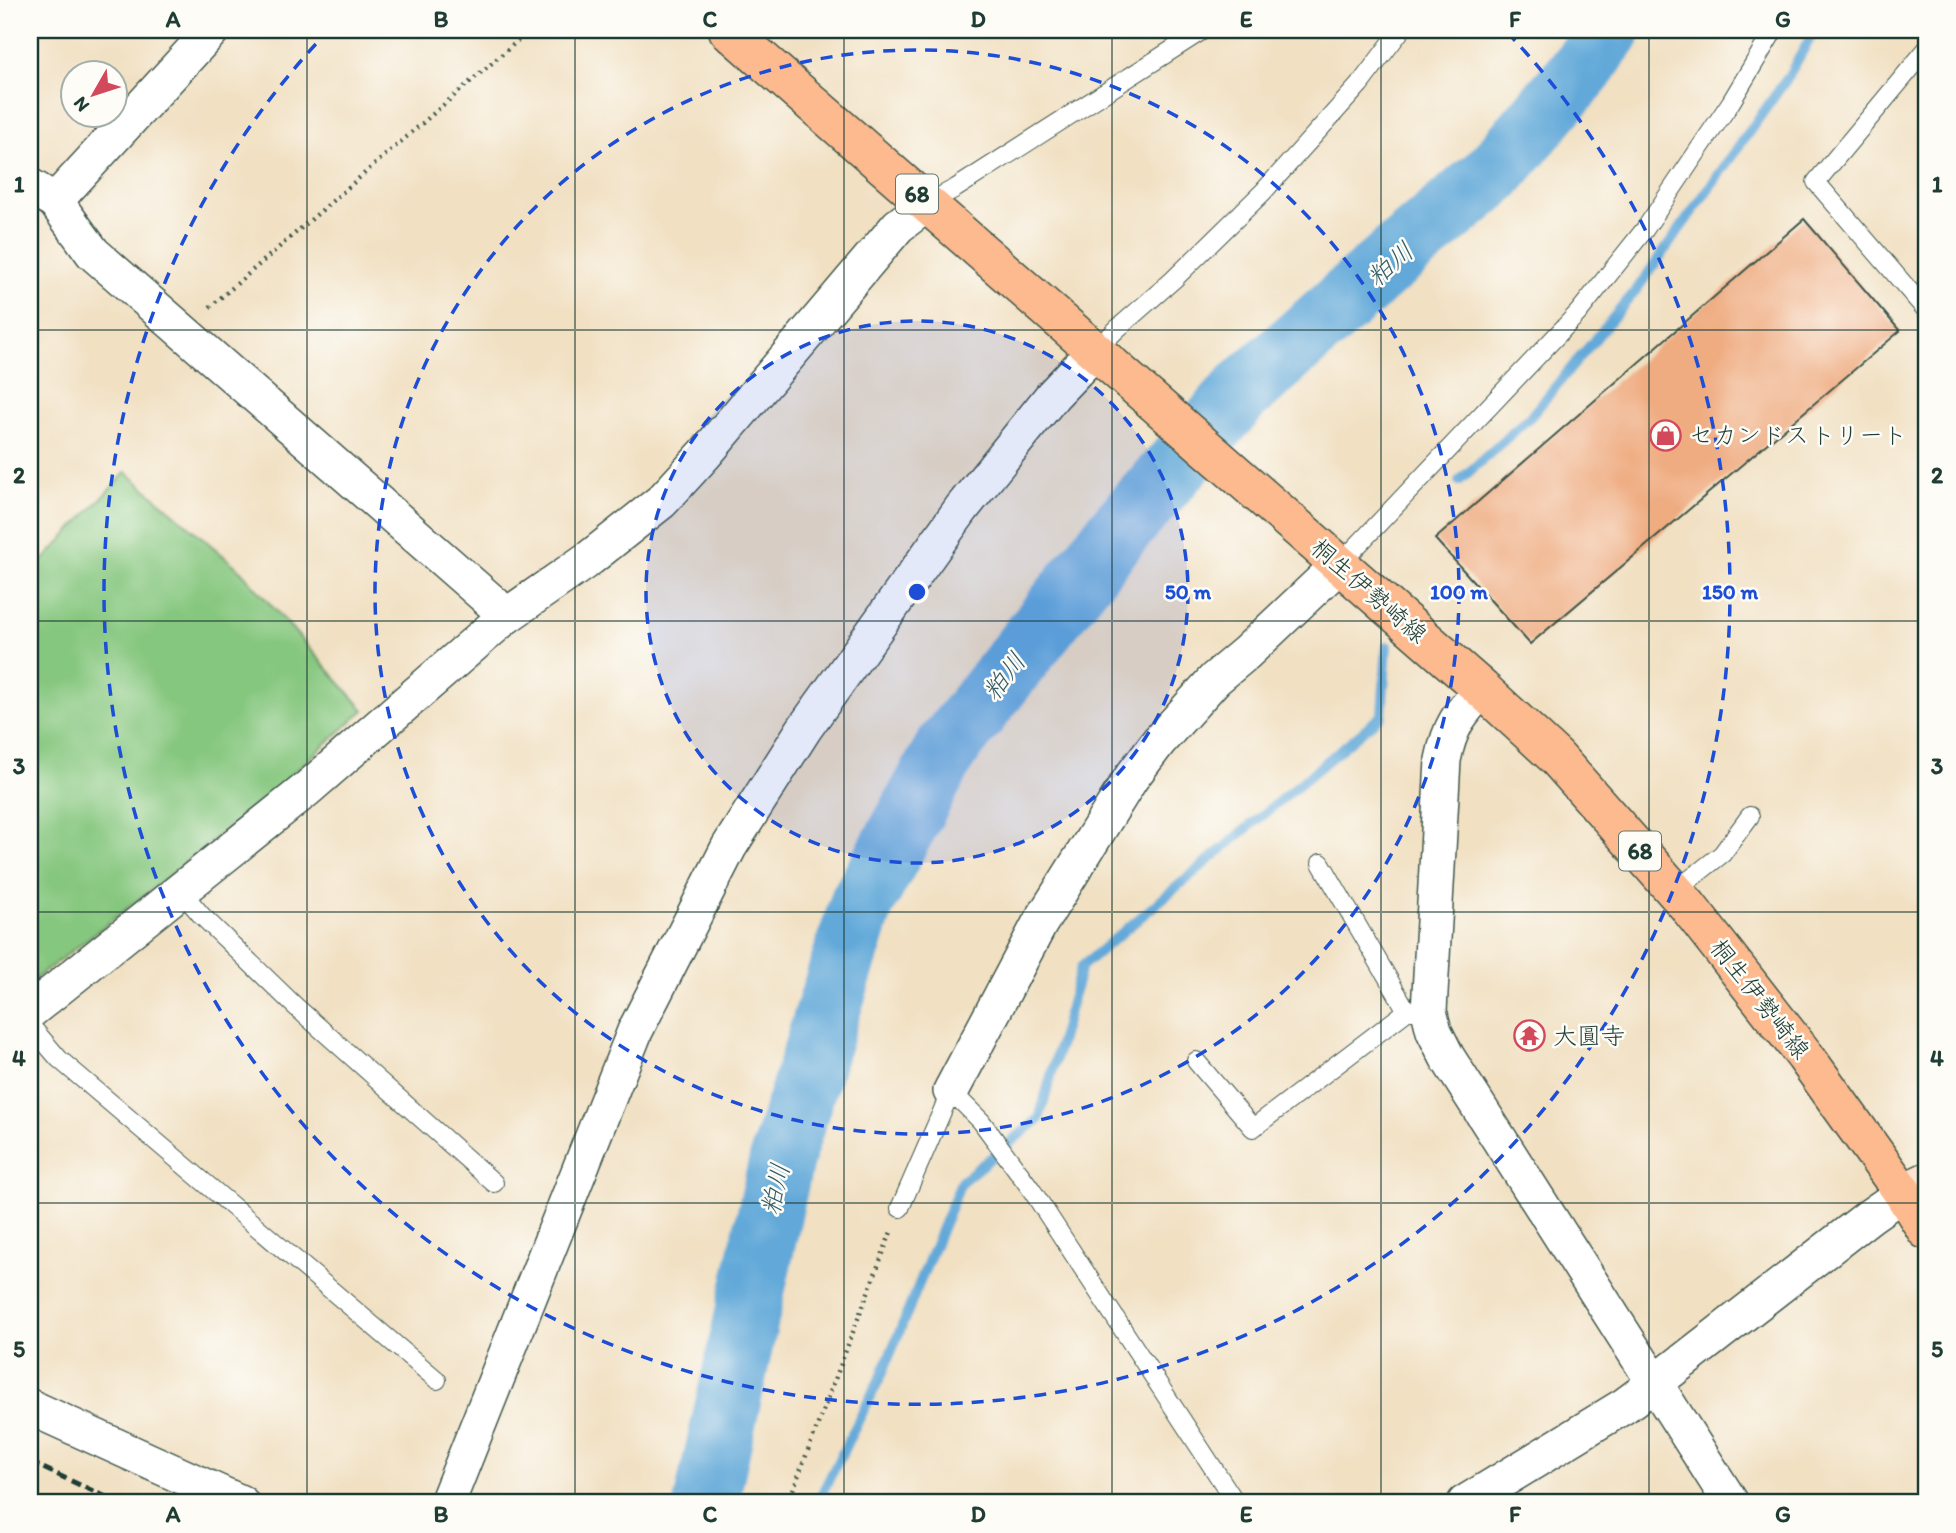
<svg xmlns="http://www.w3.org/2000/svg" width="1956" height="1533" font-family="Itim,'Klee One',sans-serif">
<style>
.green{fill:#86c77f;stroke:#52825a;stroke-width:2}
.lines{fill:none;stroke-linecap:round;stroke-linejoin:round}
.stream{stroke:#62a9d9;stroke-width:10}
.river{stroke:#62a9d9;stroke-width:65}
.building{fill:#efac81}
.lane-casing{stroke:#3e5549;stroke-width:20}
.street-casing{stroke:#3e5549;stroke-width:38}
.secondary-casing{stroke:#3e5549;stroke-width:41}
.primary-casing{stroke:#3e5549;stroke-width:41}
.path{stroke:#3e5549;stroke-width:4.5;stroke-dasharray:2 5;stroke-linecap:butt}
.lane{stroke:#fff;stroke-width:18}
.street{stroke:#fff;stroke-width:35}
.secondary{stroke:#fee3d2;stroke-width:38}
.primary{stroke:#fcba8e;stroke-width:38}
.rail{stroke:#1f3d34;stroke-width:5;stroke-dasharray:10 5;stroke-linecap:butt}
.grid{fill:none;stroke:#1f3d34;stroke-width:2;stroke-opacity:0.55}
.ring{fill:none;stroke:#1d4ed8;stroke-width:3.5;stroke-dasharray:12 9}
.labels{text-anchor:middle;stroke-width:5;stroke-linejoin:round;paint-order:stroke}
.shield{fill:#fdfcf7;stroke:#62766e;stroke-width:2}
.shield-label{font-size:23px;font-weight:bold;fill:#1f3d34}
.poi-label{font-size:24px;fill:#1f3d34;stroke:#fdfcf7;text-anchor:start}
.street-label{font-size:24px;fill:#1f3d34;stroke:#fdfcf7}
.water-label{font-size:26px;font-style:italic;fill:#335d66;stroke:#fdfcf7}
.centre{fill:#1d4ed8;stroke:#fdfcf7;stroke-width:3.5}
.ring-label{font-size:21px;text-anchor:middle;font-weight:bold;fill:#1d4ed8;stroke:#fdfcf7;stroke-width:5;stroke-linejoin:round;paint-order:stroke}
.neatline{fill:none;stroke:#1f3d34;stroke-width:2.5}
.grid-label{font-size:23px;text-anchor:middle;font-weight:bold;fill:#1f3d34}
</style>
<rect width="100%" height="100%" fill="#fdfcf7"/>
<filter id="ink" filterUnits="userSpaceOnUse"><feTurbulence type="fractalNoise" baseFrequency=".0143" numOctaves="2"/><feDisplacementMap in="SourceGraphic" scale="14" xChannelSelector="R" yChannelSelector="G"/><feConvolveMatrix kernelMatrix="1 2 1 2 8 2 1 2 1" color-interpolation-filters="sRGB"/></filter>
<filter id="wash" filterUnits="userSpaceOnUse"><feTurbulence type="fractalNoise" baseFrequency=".00686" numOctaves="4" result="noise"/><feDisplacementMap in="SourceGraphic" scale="28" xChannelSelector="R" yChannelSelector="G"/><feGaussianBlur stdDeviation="1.57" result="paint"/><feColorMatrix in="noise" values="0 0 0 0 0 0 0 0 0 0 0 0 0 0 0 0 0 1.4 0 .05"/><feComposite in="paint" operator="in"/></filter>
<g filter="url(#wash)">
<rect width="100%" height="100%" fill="#f1e0c2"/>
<path class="green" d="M126 472 240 570 364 710 275 789 155 887 30 983V565L35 569Z"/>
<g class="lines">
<g class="stream">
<path d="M1459 481 1531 416 1637 289 1786 80 1815 30"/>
<path d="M817 1503 882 1374 961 1182 1039 1119 1081 967 1382 715 1387 646"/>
</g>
<path class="river" d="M706 1503 782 1157 862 903 947 748 1117 533 1243 391 1394 258 1492 175 1582 69 1609 30"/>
</g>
<g id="blocks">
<path class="building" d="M1804 219 1900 331 1530 644 1435 539Z"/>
</g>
</g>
<g filter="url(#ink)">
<use href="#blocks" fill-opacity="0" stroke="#3e5549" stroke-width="2"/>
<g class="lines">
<defs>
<g id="lane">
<path d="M1926 50 1816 182 1926 310"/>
<path d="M928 203 956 188 1203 30"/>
<path d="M1096 350 1117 329 1173 280 1263 192 1360 84 1401 30"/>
<path d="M1339 565 1578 313 1645 229 1731 102 1774 30"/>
<path d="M1321 863 1407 1011"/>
<path d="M181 891 202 916 295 1006 494 1183"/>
<path d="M1675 891 1722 854 1750 816"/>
<path d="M30 1025 59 1059 437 1380"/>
<path d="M1196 1061 1253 1128 1407 1011H1429"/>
<path d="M900 1208 951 1091 981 1121 1031 1189 1236 1503"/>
</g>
<g id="street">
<path d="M30 186 55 201 93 253 494 604 505 617"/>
<path d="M55 201 212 30"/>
<path d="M1482 689C1459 715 1450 725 1443 760L1429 1011 1434 1031 1447 1057 1731 1503"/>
<path d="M30 1011 307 789 505 617 590 558 662 501 705 454 898 226 928 203"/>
<path d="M951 1091 1039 925 1131 778 1159 741 1215 679 1246 653 1339 565"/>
<path d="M30 1407 241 1503"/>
<path d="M447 1503 635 1031 729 847 804 729 962 508 1053 395 1096 350"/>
<path d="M1465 1503 1624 1406 1655 1383 1870 1216 1903 1193"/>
</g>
<path id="secondary" d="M1903 1193 1926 1182"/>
<path id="primary" d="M728 30 1482 689 1556 757 1687 905 1805 1056 1903 1193 1926 1230"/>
</defs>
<use href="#lane" class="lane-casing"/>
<use href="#street" class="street-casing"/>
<use href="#secondary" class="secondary-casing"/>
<use href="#primary" class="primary-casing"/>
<g class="path">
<path d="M210 307 530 30"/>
<path d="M788 1503 891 1232"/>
</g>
<use href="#lane" class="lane"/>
<use href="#street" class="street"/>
<use href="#secondary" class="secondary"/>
<use href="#primary" class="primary"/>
<path class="rail" d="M30 1462 119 1503"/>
</g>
</g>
<path class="grid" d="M307 30V1503M575 30V1503M844 30V1503M1112 30V1503M1381 30V1503M1649 30V1503M30 330H1926M30 621H1926M30 912H1926M30 1203H1926"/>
<circle cx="917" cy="592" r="271" fill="#1d4ed8" fill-opacity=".12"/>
<g class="ring">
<circle cx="917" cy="592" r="271"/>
<circle cx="917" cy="592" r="542"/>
<path d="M1507 32A813 813 0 1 1 327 32"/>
</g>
<defs>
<symbol id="shop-ring" viewBox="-11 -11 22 22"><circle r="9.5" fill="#fdfcf7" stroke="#d1495b" stroke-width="1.5"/><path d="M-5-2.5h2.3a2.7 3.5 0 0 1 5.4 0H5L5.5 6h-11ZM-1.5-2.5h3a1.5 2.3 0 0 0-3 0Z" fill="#d1495b"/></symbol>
<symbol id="temple-ring" viewBox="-11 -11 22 22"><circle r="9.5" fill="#fdfcf7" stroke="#d1495b" stroke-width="1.5"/><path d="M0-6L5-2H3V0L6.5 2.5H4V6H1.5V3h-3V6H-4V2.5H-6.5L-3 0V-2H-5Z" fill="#d1495b"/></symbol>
</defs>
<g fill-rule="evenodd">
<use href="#shop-ring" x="1648" y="418" width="35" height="35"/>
<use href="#temple-ring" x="1512" y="1018" width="35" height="35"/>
</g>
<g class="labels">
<g class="shield">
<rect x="896" y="174.5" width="42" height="39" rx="5"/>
<rect x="1619" y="831.5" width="42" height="39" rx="5"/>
</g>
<g class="shield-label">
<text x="917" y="202">68</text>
<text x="1640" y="859">68</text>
</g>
<g class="poi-label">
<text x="1689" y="443">セカンドストリート</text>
<text x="1553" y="1044">大圓寺</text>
</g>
<g class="street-label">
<text transform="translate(1369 591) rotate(41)" y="8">桐生伊勢崎線</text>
<text transform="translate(1760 999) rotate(52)" y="8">桐生伊勢崎線</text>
</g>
<g class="water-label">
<text transform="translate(1390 264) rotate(-41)" y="9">粕川</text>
<text transform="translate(1004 676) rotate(-52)" y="9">粕川</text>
<text transform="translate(775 1189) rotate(-77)" y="9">粕川</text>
</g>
</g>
<circle cx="917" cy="592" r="10" class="centre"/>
<g class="ring-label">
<text x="1188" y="599">50 m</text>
<text x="1459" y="599">100 m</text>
<text x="1730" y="599">150 m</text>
</g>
<rect width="1956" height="1533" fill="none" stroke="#fdfcf7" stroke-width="77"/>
<g transform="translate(94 94) rotate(231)"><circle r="33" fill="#fdfcf7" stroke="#a4b0a9" stroke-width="2"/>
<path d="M0-5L12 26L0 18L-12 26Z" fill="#d1495b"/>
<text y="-10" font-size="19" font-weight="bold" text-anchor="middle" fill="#1f3d34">N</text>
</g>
<rect x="38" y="38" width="1880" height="1456" class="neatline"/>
<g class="grid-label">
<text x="173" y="27">A</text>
<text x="441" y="27">B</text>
<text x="710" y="27">C</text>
<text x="978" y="27">D</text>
<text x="1246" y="27">E</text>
<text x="1515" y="27">F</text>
<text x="1783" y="27">G</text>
<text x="19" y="192">1</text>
<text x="1937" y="192">1</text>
<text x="19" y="483">2</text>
<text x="1937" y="483">2</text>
<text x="19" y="774">3</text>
<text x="1937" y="774">3</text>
<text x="19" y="1066">4</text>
<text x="1937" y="1066">4</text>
<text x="19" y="1357">5</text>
<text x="1937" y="1357">5</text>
<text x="173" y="1522">A</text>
<text x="441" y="1522">B</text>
<text x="710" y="1522">C</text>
<text x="978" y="1522">D</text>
<text x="1246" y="1522">E</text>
<text x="1515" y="1522">F</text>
<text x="1783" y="1522">G</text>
</g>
</svg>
